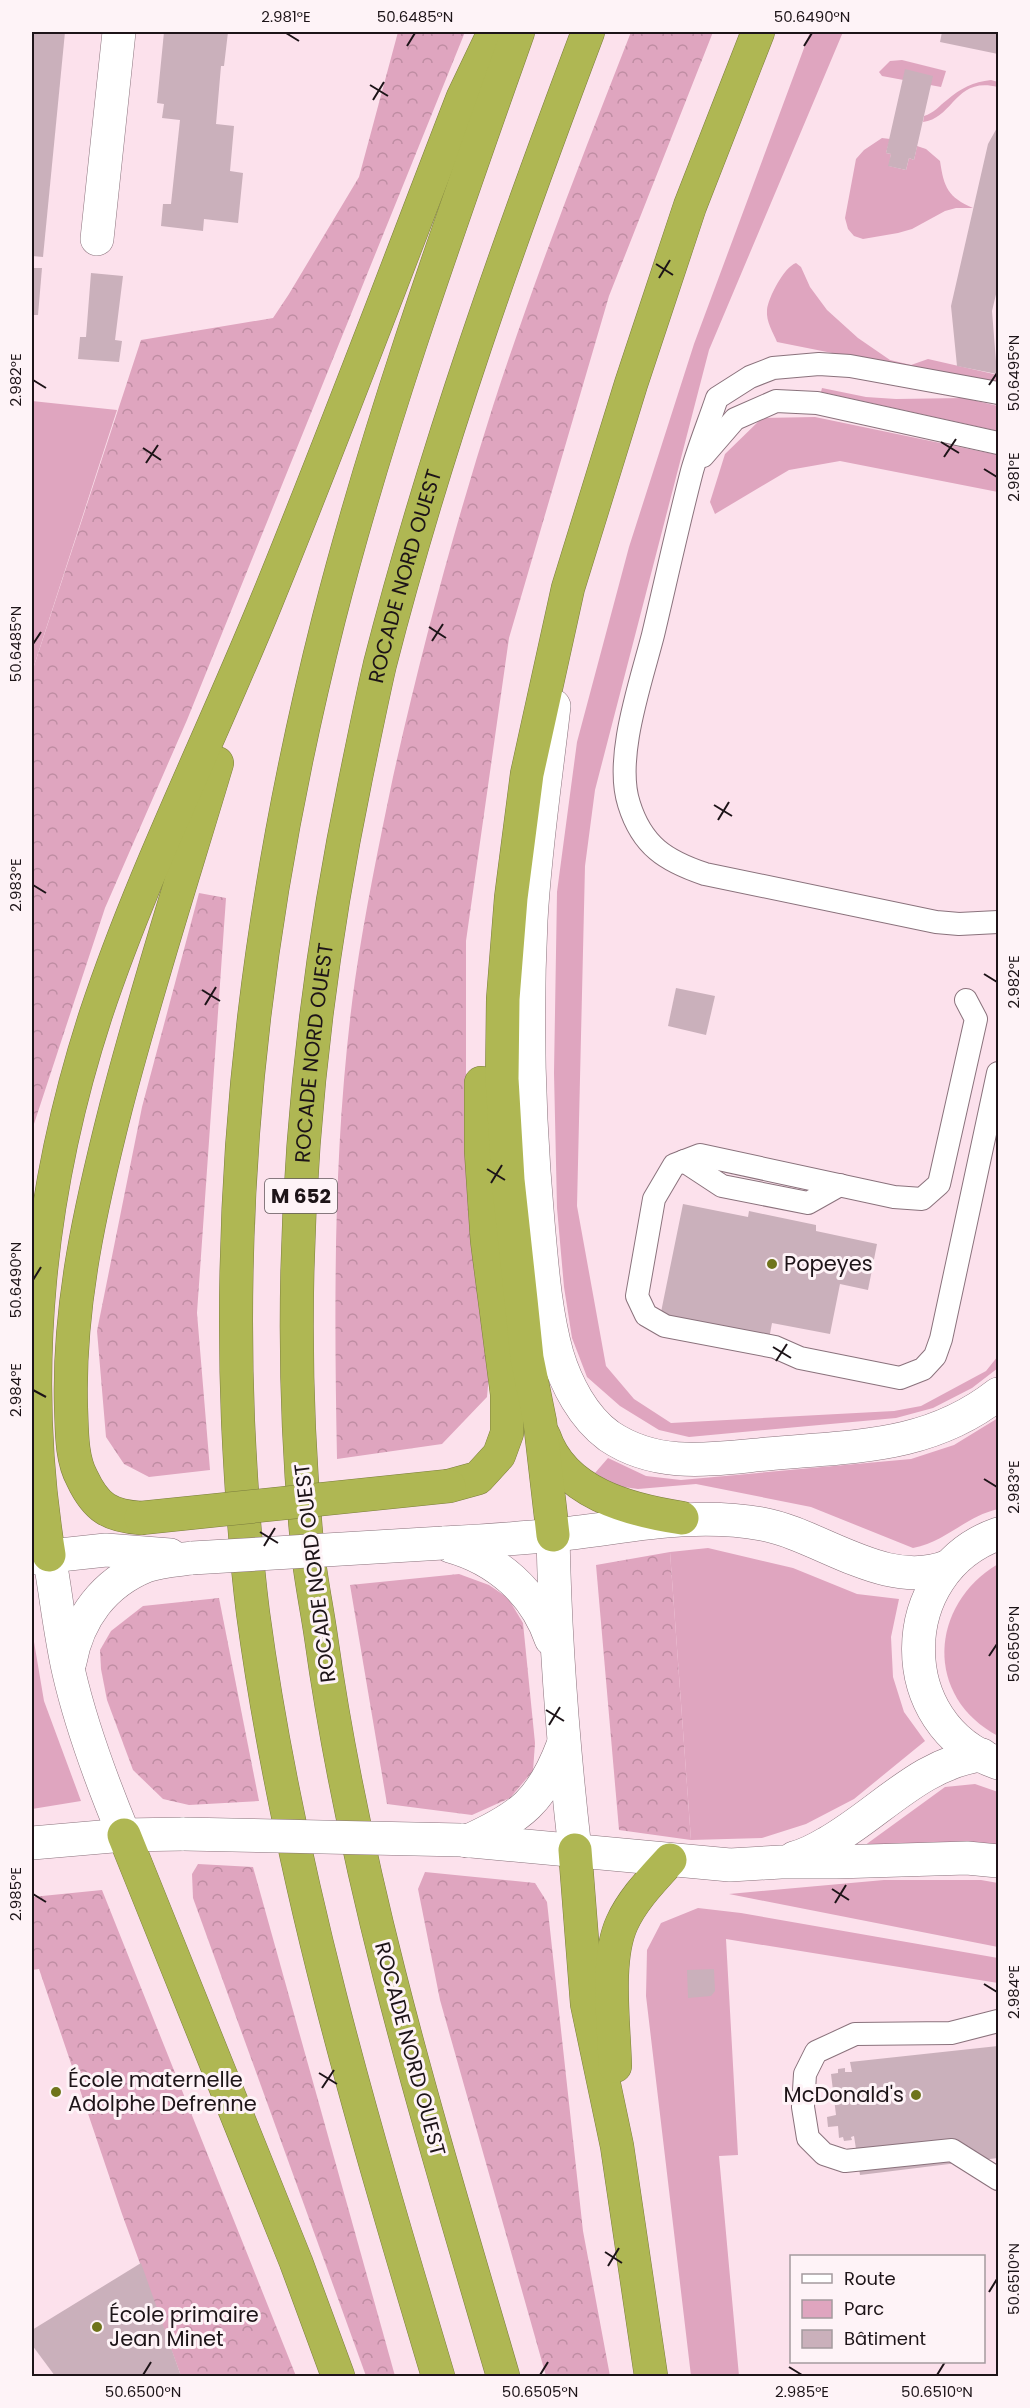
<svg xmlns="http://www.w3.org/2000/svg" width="1030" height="2408" font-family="Poppins,sans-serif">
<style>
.green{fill:#dfa5bf}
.forest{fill:url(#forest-crowns)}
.building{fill:#cab0bb}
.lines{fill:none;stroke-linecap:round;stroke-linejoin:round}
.lane-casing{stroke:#8a727c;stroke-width:24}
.street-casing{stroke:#8a727c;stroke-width:34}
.secondary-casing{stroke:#8a727c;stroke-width:34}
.highway-casing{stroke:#7c7e3e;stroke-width:34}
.lane{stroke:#fff;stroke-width:22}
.street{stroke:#fff;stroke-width:33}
.secondary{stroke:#fff;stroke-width:33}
.highway{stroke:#afb753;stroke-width:33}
.secondary-bridge-casing{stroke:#8a727c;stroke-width:34;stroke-linecap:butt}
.highway-bridge-casing{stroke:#7c7e3e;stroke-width:34;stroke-linecap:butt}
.secondary-bridge{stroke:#fff;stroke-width:33}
.highway-bridge{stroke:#afb753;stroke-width:33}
.ticks{fill:none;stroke:#1d1418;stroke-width:2}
.poi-dot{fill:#6f741b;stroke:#fef3f7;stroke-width:2}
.labels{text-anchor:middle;stroke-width:6;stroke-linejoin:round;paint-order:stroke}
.shield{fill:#fef3f7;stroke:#60575b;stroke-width:1.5}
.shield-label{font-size:20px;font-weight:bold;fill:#1d1418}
.street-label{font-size:21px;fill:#1d1418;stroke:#fef3f7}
.poi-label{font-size:21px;fill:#1d1418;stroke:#fef3f7;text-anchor:start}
.neatline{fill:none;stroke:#1d1418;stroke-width:2}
.ticks-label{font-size:15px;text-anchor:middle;fill:#1d1418}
</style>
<defs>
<pattern id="forest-crowns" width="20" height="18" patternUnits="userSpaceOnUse" patternTransform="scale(1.5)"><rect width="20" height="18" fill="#dfa5bf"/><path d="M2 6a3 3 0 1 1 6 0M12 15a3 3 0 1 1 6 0" fill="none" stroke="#bf8da3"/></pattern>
</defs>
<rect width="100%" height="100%" fill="#fce1ec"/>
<g class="green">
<path d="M810 32H843L709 350 595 790 585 866 577 1206 606 1366 634 1399 671 1423 894 1411 921 1406 986 1371 998 1356V1368L972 1388 933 1408 896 1418 689 1437 659 1430 620 1406 587 1377 572 1338 564 1287 557 1208 554 1073 557 892 577 742 629 547 694 344Z"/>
<path d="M902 60 946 71 941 87 882 76 879 72 890 61Z"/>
<path d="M991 80 998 82V87C955 76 954 118 923 122L924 116C934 113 939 106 947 100 961 88 973 82 991 80Z"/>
<path d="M882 138 890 139 886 153 891 154 889 166 906 170 909 158 914 160 917 146 926 149 940 161C944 188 948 197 973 208H956L945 211 912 229 898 233 863 239 854 236 848 229 845 218 856 159 864 150Z"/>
<path d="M796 263 801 267 810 287 827 310 858 338 890 360 911 365 928 359 998 375V386L777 342C773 332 766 322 767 310 768 298 784 267 796 263Z"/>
<path d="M822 388 866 397 896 399 964 398 998 406V431L821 392Z"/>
<path d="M32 401 117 410 32 672Z"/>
<path d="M815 417 998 455V492L840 461 789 470 715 514 710 502 725 454 762 418Z"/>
<path d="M998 1418V1509C964 1517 946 1542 913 1548L811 1507 696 1484 638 1489 616 1486 595 1473 608 1458 646 1476 681 1480 911 1459 954 1445Z"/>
<path d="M708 1548 793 1568 857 1594 899 1599 891 1637 893 1677 904 1712 925 1741 854 1799 806 1824 762 1838 691 1840 670 1552Z"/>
<path d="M998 1564V1736C924 1697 929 1605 998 1564Z"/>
<path d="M32 1630 44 1701 81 1801 32 1809Z"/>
<path d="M975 1784 998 1792V1845C953 1838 903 1847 857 1851L945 1787Z"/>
<path d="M884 1880H981L998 1883V1947L729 1894Z"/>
<path d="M698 1908 741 1913 998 1958V1983L726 1939 738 2155 719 2156 739 2376H691L646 1996 647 1950 661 1923Z"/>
</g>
<g class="forest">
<path d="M398 32H465L187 720 105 908 32 1130V672L141 340 273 318 289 294 359 177Z"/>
<path d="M631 32H713L609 296 509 638 466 941V1166L490 1364 487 1397 442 1444 337 1459C334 1299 333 1139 355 980 365 912 379 844 393 777 421 652 454 528 493 406 534 279 583 155 631 32Z"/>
<path d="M199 893 226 898 197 1313 210 1470 149 1477 124 1464 106 1437 97 1331 142 1107Z"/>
<path d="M670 1552 691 1840 619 1830 596 1565Z"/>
<path d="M459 1574 489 1585 508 1598 523 1623 535 1743 533 1771 510 1798 472 1815 387 1804 350 1585Z"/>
<path d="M219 1598 259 1801 189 1805 163 1799 133 1770 107 1700 101 1669 100 1650 111 1631 143 1606Z"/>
<path d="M198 1864 253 1867 395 2376H366L193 1898 192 1874Z"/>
<path d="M425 1872 535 1883 547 1902 583 2231 610 2376H546L440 2000 418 1889Z"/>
<path d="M102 1890 296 2376H181L122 2214 39 1969 32 1970V1897Z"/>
</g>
<g class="building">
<path d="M32 32H65L43 257 32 256Z"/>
<path d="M164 32H228L224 66H221L216 124 234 126 230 171 243 173 238 223 204 219 203 231 161 226 163 204H171L180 120 162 118 164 104 157 103Z"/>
<path d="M942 32H998V54L940 42Z"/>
<path d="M905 69 933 76 914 160 909 158 906 170 888 166 891 154 886 153Z"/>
<path d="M998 126V286L992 311 997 374 957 366 951 306 988 144Z"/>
<path d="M32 268H42L38 315H32Z"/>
<path d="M91 273 123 276 115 340 122 341 119 362 78 359 80 337H86Z"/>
<path d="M676 988 715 996 706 1035 668 1026Z"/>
<path d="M683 1204 748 1217 749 1211 816 1225V1231L877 1244 868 1290 840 1284 830 1334 772 1323 769 1339 660 1317Z"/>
<path d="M714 1969 715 1991 711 1996 688 1998 687 1970Z"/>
<path d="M998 2046V2158L860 2175 854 2136 851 2137 852 2140 844 2141 843 2137 839 2138 838 2126 828 2127 827 2117 836 2115 831 2074 838 2073V2069L845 2068V2072H852L850 2062Z"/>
<path d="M141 2263 181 2376H55L32 2345V2330Z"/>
</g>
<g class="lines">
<defs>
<g id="lane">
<path d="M998 393 850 366 819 364 773 368 750 377 717 398C709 422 699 446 692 471 678 525 666 580 653 635 641 682 614 758 629 804 642 846 666 861 705 874L936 922 959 924 998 922"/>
<path d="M703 456 735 419 776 401 817 403 998 443"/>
<path d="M966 1000 976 1019 939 1184 922 1199 894 1197 700 1155 674 1165 654 1199 637 1296 646 1315 665 1326 775 1347 800 1358 900 1378 923 1369 935 1356 941 1339 998 1073"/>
<path d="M684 1161 722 1186 808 1203 840 1185"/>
<path d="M998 2021 951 2033 855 2034 816 2052 805 2074 803 2107 808 2138 824 2154 845 2161 952 2150 998 2179"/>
</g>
<path id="street" d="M97 239 119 32"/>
<g id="secondary">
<path d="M554 706C546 777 535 848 531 920 526 1020 529 1122 538 1222 542 1265 545 1311 557 1354 566 1384 583 1417 609 1436 658 1469 712 1459 767 1454 852 1446 928 1449 998 1394"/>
<path d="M998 1534C893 1571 891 1726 998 1763"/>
<path d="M553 1535C555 1641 563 1745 575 1850"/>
<path d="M443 1543C480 1541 516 1539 553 1535 624 1528 690 1511 762 1524 822 1535 886 1592 949 1566"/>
<path d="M450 1546C497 1559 535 1592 551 1639"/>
<path d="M49 1555C56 1594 60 1634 69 1673 82 1729 102 1782 124 1835"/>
<path d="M32 1558 106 1550 170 1555"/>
<path d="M70 1662C78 1618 104 1583 146 1566 159 1561 177 1560 192 1558"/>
<path d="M461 1840 730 1865 781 1862H836L967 1858 998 1861"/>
<path d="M468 1841C521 1817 542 1801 563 1745"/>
<path d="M32 1843 124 1835 184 1834"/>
<path d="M794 1858C805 1855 817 1849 827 1843 880 1813 920 1763 982 1755"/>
</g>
<g id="highway">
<path d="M544 1436C563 1493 629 1510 682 1518"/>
<path d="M449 1486 478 1478 499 1455 507 1433V1394L487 1240 481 1150V1083"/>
<path d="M141 1518C110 1516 96 1508 82 1478 71 1458 72 1430 71 1407 68 1306 91 1205 116 1107 146 991 183 877 217 763"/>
<path d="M553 1535 540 1422 527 1358 521 1300 508 1180 502 1079 503 999 511 898 527 774 568 588 631 384 690 206 758 32"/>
<path d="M49 1555C19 1373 39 1189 96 1014 143 873 211 738 267 600 335 434 398 265 463 97L494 32"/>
<path d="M124 1835 296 2262 338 2376"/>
<path d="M575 1850 587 2004 617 2146 651 2376"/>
<path d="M615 2066C614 2024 605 1960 622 1923 633 1899 652 1880 670 1860"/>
<path d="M438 2376C363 2125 288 1874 253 1613 245 1550 241 1485 238 1421 227 1147 262 883 329 618 380 419 450 225 518 32"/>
<path id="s1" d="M503 2376C432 2133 356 1889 321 1637 317 1609 311 1581 308 1553 282 1296 303 1034 355 782 363 743 371 703 380 664 435 449 510 239 588 32"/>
</g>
</defs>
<use href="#lane" class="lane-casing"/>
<use href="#street" class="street-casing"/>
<use href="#secondary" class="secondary-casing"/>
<use href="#highway" class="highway-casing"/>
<use href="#lane" class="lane"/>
<use href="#street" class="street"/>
<use href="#secondary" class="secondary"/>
<use href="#highway" class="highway"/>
<defs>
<g id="secondary-bridge">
<path d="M192 1558 443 1543"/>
<path d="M184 1834 461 1840"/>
</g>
<path id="highway-bridge" d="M141 1518 449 1486"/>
</defs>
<use href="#secondary-bridge" class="secondary-bridge-casing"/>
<use href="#highway-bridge" class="highway-bridge-casing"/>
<use href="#secondary-bridge" class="secondary-bridge"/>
<use href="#highway-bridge" class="highway-bridge"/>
</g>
<path class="ticks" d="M286 33 299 41M407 46 415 33M804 46 812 33M370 85 388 96M373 100 384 82M656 264 673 275M659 278 670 260M33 380 46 388M989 385 997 373M941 442 959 453M143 448 161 460M944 457 956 439M146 463 158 445M984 469 997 477M429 627 446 638M432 641 443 624M33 644 41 632M714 805 732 816M718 820 729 802M33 885 46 893M984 974 997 982M202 990 220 1001M205 1005 216 987M487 1169 505 1180M491 1183 502 1165M33 1280 41 1267M773 1347 791 1358M776 1361 787 1344M33 1390 46 1397M984 1479 997 1487M260 1532 278 1543M264 1546 275 1528M989 1656 997 1644M546 1710 564 1721M549 1725 560 1707M832 1889 849 1900M33 1894 46 1902M835 1903 846 1885M984 1984 997 1992M319 2073 337 2084M322 2088 334 2070M605 2252 622 2263M608 2266 619 2248M989 2292 997 2279M789 2367 802 2375M143 2375 151 2362M540 2375 548 2362M937 2375 945 2362"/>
<g class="poi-dot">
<circle cx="772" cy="1264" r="6"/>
<circle cx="56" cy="2092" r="6"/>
<circle cx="916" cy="2095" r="6"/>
<circle cx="97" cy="2327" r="6"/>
</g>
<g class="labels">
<rect class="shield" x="265" y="1179" width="72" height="34" rx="4.5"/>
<g class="shield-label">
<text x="301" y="1203">M 652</text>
</g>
<g class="street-label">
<text dy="7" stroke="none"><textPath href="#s1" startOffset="1834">ROCADE NORD OUEST</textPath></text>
<text dy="7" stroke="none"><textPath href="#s1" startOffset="1348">ROCADE NORD OUEST</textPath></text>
<text transform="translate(315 1573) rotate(-97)" y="7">ROCADE NORD OUEST</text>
<text transform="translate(410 2049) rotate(75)" y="7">ROCADE NORD OUEST</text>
</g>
<g class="poi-label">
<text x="784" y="1271">Popeyes</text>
<text x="68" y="2087">École maternelle<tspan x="68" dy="24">Adolphe Defrenne</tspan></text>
<text x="904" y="2102" text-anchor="end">McDonald's</text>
<text x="109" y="2322">École primaire<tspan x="109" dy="24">Jean Minet</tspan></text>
</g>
</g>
<rect width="1030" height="2408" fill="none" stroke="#fef3f7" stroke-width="66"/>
<rect x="790" y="2255" width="195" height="108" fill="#fef3f7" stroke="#a49a9e" stroke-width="1.5"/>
<rect x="802" y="2274" width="30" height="9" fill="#ffffff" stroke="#a49a9e" stroke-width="1.5"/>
<text x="844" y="2285" font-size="18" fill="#1d1418">Route</text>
<rect x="802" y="2300" width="30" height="18" fill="#dfa5bf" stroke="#a49a9e" stroke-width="1.5"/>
<text x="844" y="2315" font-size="18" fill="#1d1418">Parc</text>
<rect x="802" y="2330" width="30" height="18" fill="#cab0bb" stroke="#a49a9e" stroke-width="1.5"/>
<text x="844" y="2345" font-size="18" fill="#1d1418">Bâtiment</text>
<rect x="33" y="33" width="964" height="2342" class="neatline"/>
<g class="ticks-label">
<text x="286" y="22">2.981°E</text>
<text x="415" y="22">50.6485°N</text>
<text x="812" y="22">50.6490°N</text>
<text transform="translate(1014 373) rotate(-90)" y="5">50.6495°N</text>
<text transform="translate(16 380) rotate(-90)" y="5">2.982°E</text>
<text transform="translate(1014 477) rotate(-90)" y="5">2.981°E</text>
<text transform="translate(16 644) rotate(-90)" y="5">50.6485°N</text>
<text transform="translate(16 885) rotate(-90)" y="5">2.983°E</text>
<text transform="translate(1014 982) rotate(-90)" y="5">2.982°E</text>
<text transform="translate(16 1280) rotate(-90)" y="5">50.6490°N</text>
<text transform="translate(16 1390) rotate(-90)" y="5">2.984°E</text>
<text transform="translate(1014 1487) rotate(-90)" y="5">2.983°E</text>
<text transform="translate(1014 1644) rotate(-90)" y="5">50.6505°N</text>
<text transform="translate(16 1894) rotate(-90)" y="5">2.985°E</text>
<text transform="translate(1014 1992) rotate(-90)" y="5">2.984°E</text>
<text transform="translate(1014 2279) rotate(-90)" y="5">50.6510°N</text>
<text x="143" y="2397">50.6500°N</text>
<text x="540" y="2397">50.6505°N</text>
<text x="802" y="2397">2.985°E</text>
<text x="937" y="2397">50.6510°N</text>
</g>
</svg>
